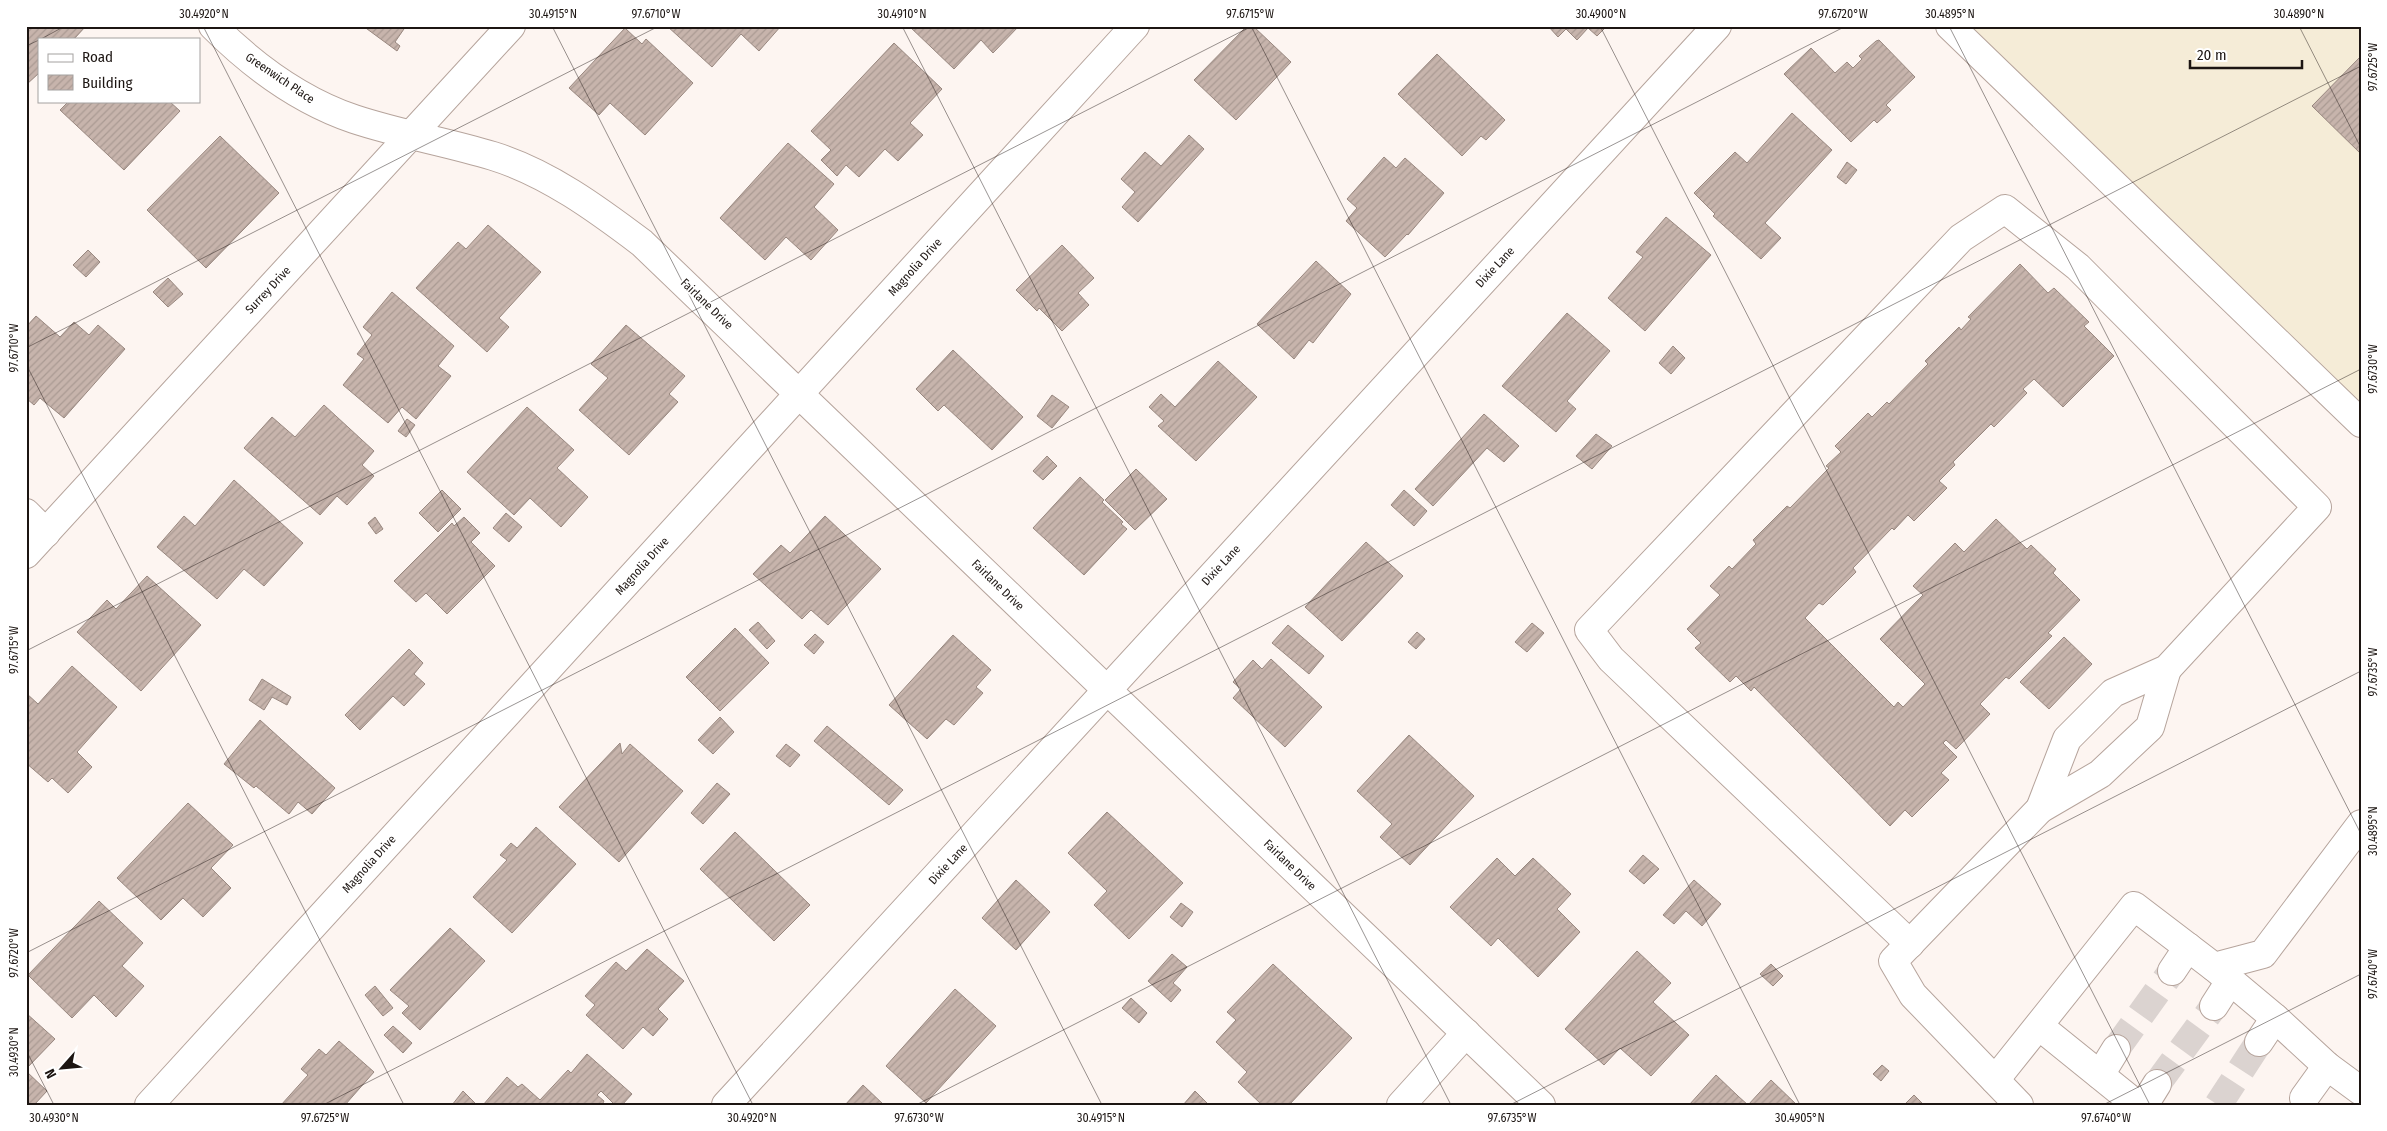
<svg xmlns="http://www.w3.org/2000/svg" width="2387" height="1131" font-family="'Fira Sans Condensed',sans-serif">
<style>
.commercial{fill:#f5ecd7}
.building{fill:url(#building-hatch);stroke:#98877f}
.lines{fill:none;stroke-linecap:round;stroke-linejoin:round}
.minor-tunnel{stroke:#dbd3d0;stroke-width:28;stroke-dasharray:28 14;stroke-linecap:butt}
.minor-casing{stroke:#b6a49c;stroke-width:30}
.minor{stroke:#fff;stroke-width:28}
.ticks{fill:none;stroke:#1c1512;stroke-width:1;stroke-opacity:0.45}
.labels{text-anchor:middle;stroke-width:4;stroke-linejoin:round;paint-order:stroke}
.street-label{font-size:12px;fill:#1c1512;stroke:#fff}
.neatline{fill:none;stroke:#1c1512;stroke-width:2}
.ticks-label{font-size:12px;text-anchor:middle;fill:#1c1512}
</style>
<defs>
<pattern id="building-hatch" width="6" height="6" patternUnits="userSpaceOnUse" patternTransform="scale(1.25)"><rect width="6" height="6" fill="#c7b4ac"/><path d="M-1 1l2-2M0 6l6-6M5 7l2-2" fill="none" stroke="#aa9a93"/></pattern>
</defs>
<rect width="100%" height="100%" fill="#fdf5f1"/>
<path class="commercial" d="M1957 26H2361V410Z"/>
<g class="building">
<path d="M26 26H86L74 39H39V73L26 85Z"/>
<path d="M363 26H406L395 42 400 46 397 51Z"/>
<path d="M667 26H781L759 51 741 34 712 67Z"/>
<path d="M909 26H1019L993 53 981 40 954 69Z"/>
<path d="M1247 26H1253L1291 62 1236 120 1194 80Z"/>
<path d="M1548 26H1607L1597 36 1588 28 1577 40 1566 29 1558 37Z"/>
<path d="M625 28 642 44 646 39 693 83 645 135 610 103 599 115 569 88Z"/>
<path d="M1879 40 1915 77 1886 105 1891 110 1877 123 1874 120 1851 142 1784 74 1811 48 1835 73 1847 62 1853 68 1862 59 1859 56 1876 41Z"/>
<path d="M894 43 942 89 910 123 923 135 898 161 885 149 859 177 846 165 837 176 821 160 831 150 811 131Z"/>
<path d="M1437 54 1505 120 1486 140 1481 136 1462 156 1398 94Z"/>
<path d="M2361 56V154L2312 106Z"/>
<path d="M69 101H132L134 103 169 101 180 111 124 170 60 110Z"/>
<path d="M1792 113 1832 150 1765 223 1781 238 1761 259 1713 216 1715 214 1694 193 1735 152 1747 163Z"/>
<path d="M1189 135 1204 149 1138 222 1122 207 1135 192 1121 179 1145 152 1161 166Z"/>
<path d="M220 136 279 193 206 268 147 210Z"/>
<path d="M788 143 834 184 814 207 838 230 811 260 786 237 765 260 720 218Z"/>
<path d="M1384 157 1396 168 1405 158 1444 193 1408 235 1407 234 1385 257 1346 221 1357 208 1347 199Z"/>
<path d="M1847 162 1857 170 1846 184 1837 177Z"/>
<path d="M1666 217 1711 255 1645 331 1608 298 1643 257 1636 252Z"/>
<path d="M488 225 541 272 499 318 509 327 487 352 416 288 458 242 466 249Z"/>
<path d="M1062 245 1094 278 1078 293 1089 305 1062 331 1039 308 1037 311 1016 290Z"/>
<path d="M88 250 100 262 86 277 73 265Z"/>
<path d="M1316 261 1351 294 1313 343 1309 340 1294 359 1257 324Z"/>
<path d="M2020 264 2048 293 2054 288 2089 322 2084 326 2114 356 2063 407 2034 379 2023 389 2027 393 1994 427 1991 424 1953 462 1955 465 1939 481 1947 488 1914 521 1908 515 1894 530 1892 528 1853 568 1856 572 1823 605 1819 603 1805 618 1894 707 1898 702 1903 707 1925 684 1880 639 1923 595 1913 586 1955 543 1964 552 1996 519 2027 549 2031 545 2056 569 2053 573 2080 600 2048 633 2052 636 2009 679 2006 677 1980 704 1990 714 1956 749 1946 740 1943 743 1957 757 1941 773 1949 780 1912 817 1905 810 1890 826 1754 687 1751 691 1736 676 1730 682 1695 648 1701 643 1687 629 1720 595 1710 586 1729 566 1732 569 1756 544 1753 540 1787 506 1790 508 1829 468 1826 466 1841 452 1835 446 1868 413 1872 417 1887 402 1889 404 1928 364 1925 361 1959 327 1961 330 1971 319 1968 317Z"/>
<path d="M168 278 183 294 168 307 153 292Z"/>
<path d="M392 292 454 346 438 366 451 376 416 419 402 407 388 423 343 385 364 359 357 354 372 335 363 327Z"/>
<path d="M1567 313 1610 351 1567 401 1576 409 1556 432 1502 386Z"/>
<path d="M36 316 60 337 74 322 89 335 98 325 125 349 64 418 40 398 34 405 26 398V327Z"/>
<path d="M626 325 685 376 669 394 678 402 629 455 579 410 608 378 591 364Z"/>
<path d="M1673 346 1685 358 1671 374 1659 363Z"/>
<path d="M953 350 1023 417 992 450 944 405 938 411 916 389Z"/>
<path d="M1218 361 1257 397 1196 461 1158 426 1164 421 1149 407 1161 394 1175 407Z"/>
<path d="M1052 395 1069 407 1052 428 1037 416Z"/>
<path d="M324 405 374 451 362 465 374 476 347 505 337 496 320 515 244 448 272 417 295 437Z"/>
<path d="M527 407 574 450 557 468 588 497 561 527 530 498 514 515 467 472Z"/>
<path d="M1484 414 1519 446 1504 462 1487 448 1433 506 1415 489Z"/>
<path d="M407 419 415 425 406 437 398 431Z"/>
<path d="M1596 434 1612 446 1592 469 1576 456Z"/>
<path d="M1047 456 1057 466 1043 480 1033 471Z"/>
<path d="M1136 469 1167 499 1135 530 1105 500Z"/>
<path d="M1080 477 1104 500 1102 502 1123 522 1121 524 1127 529 1084 575 1033 528Z"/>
<path d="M234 480 303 543 264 586 244 569 217 599 157 547 184 516 195 526Z"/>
<path d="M442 490 461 509 438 532 419 513Z"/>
<path d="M1404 490 1427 511 1414 526 1391 505Z"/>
<path d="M506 513 522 527 509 542 493 528Z"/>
<path d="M825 516 881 569 828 625 811 610 802 619 753 574 781 545 790 553Z"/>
<path d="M375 517 383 529 376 534 368 523Z"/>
<path d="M464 517 480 533 471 542 495 566 447 614 426 593 416 602 394 581 452 523 454 526Z"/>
<path d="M1366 542 1403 576 1342 641 1305 607Z"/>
<path d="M147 576 201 625 141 691 77 632 107 600 116 609Z"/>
<path d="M758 622 775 641 767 649 749 630Z"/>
<path d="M1532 623 1544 633 1527 652 1515 642Z"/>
<path d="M1288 625 1324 656 1309 674 1272 643Z"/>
<path d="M735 628 769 663 720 711 686 677Z"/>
<path d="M1417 632 1425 639 1416 649 1408 642Z"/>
<path d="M815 634 824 642 814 654 804 645Z"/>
<path d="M953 635 991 670 976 687 983 693 954 725 946 719 927 739 889 705Z"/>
<path d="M2064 637 2092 664 2049 709 2020 682Z"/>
<path d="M409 649 423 663 414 674 425 684 404 706 393 696 360 730 345 715Z"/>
<path d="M1271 659 1322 707 1285 747 1233 698 1241 689 1233 682 1253 660 1262 669Z"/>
<path d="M72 666 117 707 77 752 92 767 68 793 52 778 48 782 26 763V693L38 704Z"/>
<path d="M262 679 291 697 287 705 272 697 264 710 249 700Z"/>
<path d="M720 717 734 732 713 754 698 740Z"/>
<path d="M260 720 335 788 312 814 298 802 289 814 256 786 254 788 224 764Z"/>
<path d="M827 726 903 790 889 805 814 741Z"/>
<path d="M1409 735 1474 796 1410 865 1380 837 1392 824 1357 791Z"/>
<path d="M620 743 622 754 630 744 683 791 619 862 559 807Z"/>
<path d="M786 744 800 755 790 767 776 756Z"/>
<path d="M717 783 730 794 703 824 691 813Z"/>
<path d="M188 803 233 845 211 868 231 888 203 917 183 898 161 920 117 878Z"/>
<path d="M1107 812 1183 883 1129 939 1094 905 1107 891 1068 853Z"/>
<path d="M536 827 576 864 512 933 473 897 507 860 500 855 511 843 517 848Z"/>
<path d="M735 832 810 905 774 941 700 869Z"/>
<path d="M1643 855 1659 869 1644 884 1629 871Z"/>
<path d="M1497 858 1515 876 1533 858 1571 894 1557 909 1580 932 1538 977 1498 938 1491 946 1450 907Z"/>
<path d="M1016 880 1050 912 1016 950 982 918Z"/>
<path d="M1694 880 1721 904 1702 926 1686 911 1674 924 1663 915Z"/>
<path d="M99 901 143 943 122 966 144 986 116 1017 94 995 72 1018 28 975Z"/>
<path d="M1181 903 1193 912 1182 927 1170 917Z"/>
<path d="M450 928 485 961 420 1030 402 1013 409 1006 390 990Z"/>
<path d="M647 949 684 981 658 1009 668 1019 653 1036 643 1027 623 1049 586 1015 595 1005 585 996 616 962 626 971Z"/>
<path d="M1637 951 1671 983 1653 1002 1689 1035 1651 1076 1620 1048 1604 1065 1565 1029Z"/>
<path d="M1172 954 1187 967 1173 983 1181 990 1171 1002 1148 981Z"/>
<path d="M1273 964 1352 1038 1289 1105H1262L1238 1082 1247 1072 1216 1042 1236 1020 1227 1012Z"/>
<path d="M1771 964 1783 976 1773 986 1760 974Z"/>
<path d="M375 986 393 1008 383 1016 365 995Z"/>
<path d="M955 989 996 1026 926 1103 886 1066Z"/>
<path d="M1131 998 1147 1013 1139 1023 1122 1008Z"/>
<path d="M26 1013 55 1039 26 1069Z"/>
<path d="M393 1026 412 1043 403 1053 384 1035Z"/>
<path d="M339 1041 374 1072 345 1105H281L308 1075 301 1069 319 1049 326 1055Z"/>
<path d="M587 1054 632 1094 622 1105H615L601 1091 597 1095 604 1101 602 1105H483L507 1077 518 1087 522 1084 540 1100 568 1070 571 1073Z"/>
<path d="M1882 1065 1889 1071 1881 1081 1873 1074Z"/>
<path d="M26 1071 47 1091 34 1105H26Z"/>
<path d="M1716 1075 1738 1096 1748 1105H1689Z"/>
<path d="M1771 1080 1797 1105H1748Z"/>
<path d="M863 1085 884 1105H845Z"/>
<path d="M463 1091 475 1103 473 1105H452Z"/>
<path d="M1195 1091 1209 1105H1183Z"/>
<path d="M1914 1095 1924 1105H1904Z"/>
</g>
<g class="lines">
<g class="minor-tunnel">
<path d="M2116 1049 2172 971"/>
<path d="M2157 1084 2214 1006"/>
<path d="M2218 1105 2259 1042"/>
</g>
<defs>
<g id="minor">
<path d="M213 26C252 65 301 101 354 119 399 134 447 142 493 156 548 173 597 209 642 243L1107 690 1541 1105"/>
<path d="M1950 26 2361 423"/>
<path d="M26 513 46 533"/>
<path d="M26 554 511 26"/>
<path d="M1910 944 1611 659 1589 630 1961 238 2005 209 2078 267 2317 507 2167 669 2113 693 2067 739 2040 809"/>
<path d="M2214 967 2275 1018 2327 1066 2361 1091"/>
<path d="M2172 971 2188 947"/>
<path d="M2214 1006 2230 981"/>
<path d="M2039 1026 2137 1105"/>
<path d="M2259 1042 2275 1018"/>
<path d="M2100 1075 2116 1049"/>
<path d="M1995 1080 2134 906 2214 967 2263 954 2361 824"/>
<path d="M2304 1098 2327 1066"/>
<path d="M149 1105 1135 26"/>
<path d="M726 1105 1717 26"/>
<path d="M1401 1105 1466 1033"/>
<path d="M2019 1105 1913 995 1893 961 2040 809 2100 774 2150 727 2167 669"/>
<path d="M2144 1105 2157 1084"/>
</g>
</defs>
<use href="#minor" class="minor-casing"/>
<use href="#minor" class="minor"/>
</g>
<path class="ticks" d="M203 26 753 1105M552 26 1102 1105M902 26 1451 1105M1251 26 1800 1105M1600 26 2150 1105M1949 26 2361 834M2299 26 2361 148M41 39 65 26M26 46 39 40M26 348 659 26M26 364 404 1105M26 651 1252 26M26 953 1846 26M26 1050 54 1105M323 1105 2361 66M916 1105 2361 369M1510 1105 2361 671M2103 1105 2361 974"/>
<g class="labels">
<g class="street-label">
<text transform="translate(280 78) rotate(34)" y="4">Greenwich Place</text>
<text transform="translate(915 267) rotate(-48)" y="4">Magnolia Drive</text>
<text transform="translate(1495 267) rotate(-47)" y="4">Dixie Lane</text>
<text transform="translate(268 290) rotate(-47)" y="4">Surrey Drive</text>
<text transform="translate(707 304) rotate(44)" y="4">Fairlane Drive</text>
<text transform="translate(1221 565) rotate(-47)" y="4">Dixie Lane</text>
<text transform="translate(642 566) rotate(-48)" y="4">Magnolia Drive</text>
<text transform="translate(998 585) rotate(44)" y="4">Fairlane Drive</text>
<text transform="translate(369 864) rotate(-48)" y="4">Magnolia Drive</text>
<text transform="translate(948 864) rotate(-47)" y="4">Dixie Lane</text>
<text transform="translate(1290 865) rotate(44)" y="4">Fairlane Drive</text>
</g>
</g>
<rect width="2387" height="1131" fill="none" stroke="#ffffff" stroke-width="55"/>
<rect x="38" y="38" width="162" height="65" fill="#ffffff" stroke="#a4a1a0"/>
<rect x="48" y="54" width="25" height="8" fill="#ffffff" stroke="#a4a1a0"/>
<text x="82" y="62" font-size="15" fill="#1c1512">Road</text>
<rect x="48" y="75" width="25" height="15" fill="url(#building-hatch)" stroke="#a4a1a0"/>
<text x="82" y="88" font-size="15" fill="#1c1512">Building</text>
<g transform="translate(62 1068) rotate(243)" stroke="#ffffff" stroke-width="4" paint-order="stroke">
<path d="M0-4L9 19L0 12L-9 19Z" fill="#1c1512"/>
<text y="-8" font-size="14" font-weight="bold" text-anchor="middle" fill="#1c1512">N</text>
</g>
<path d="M2190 60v8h112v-8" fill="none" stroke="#1c1512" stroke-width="2.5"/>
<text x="2197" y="60" font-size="15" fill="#1c1512" stroke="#ffffff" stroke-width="4" paint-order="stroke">20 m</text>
<rect x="28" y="28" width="2332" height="1076" class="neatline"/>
<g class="ticks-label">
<text x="204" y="18">30.4920°N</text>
<text x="553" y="18">30.4915°N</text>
<text x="656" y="18">97.6710°W</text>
<text x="902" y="18">30.4910°N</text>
<text x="1250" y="18">97.6715°W</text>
<text x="1601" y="18">30.4900°N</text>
<text x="1843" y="18">97.6720°W</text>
<text x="1950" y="18">30.4895°N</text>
<text x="2299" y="18">30.4890°N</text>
<text transform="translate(2373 67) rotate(-90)" y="4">97.6725°W</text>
<text transform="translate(14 348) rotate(-90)" y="4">97.6710°W</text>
<text transform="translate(2373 369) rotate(-90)" y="4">97.6730°W</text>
<text transform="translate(14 650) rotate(-90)" y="4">97.6715°W</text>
<text transform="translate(2373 672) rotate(-90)" y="4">97.6735°W</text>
<text transform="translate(2373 831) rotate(-90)" y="4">30.4895°N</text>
<text transform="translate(14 953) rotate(-90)" y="4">97.6720°W</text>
<text transform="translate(2373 974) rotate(-90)" y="4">97.6740°W</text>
<text transform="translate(14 1052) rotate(-90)" y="4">30.4930°N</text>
<text x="54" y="1122">30.4930°N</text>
<text x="325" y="1122">97.6725°W</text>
<text x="752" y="1122">30.4920°N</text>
<text x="919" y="1122">97.6730°W</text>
<text x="1101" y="1122">30.4915°N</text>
<text x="1512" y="1122">97.6735°W</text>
<text x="1800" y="1122">30.4905°N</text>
<text x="2106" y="1122">97.6740°W</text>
</g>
</svg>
